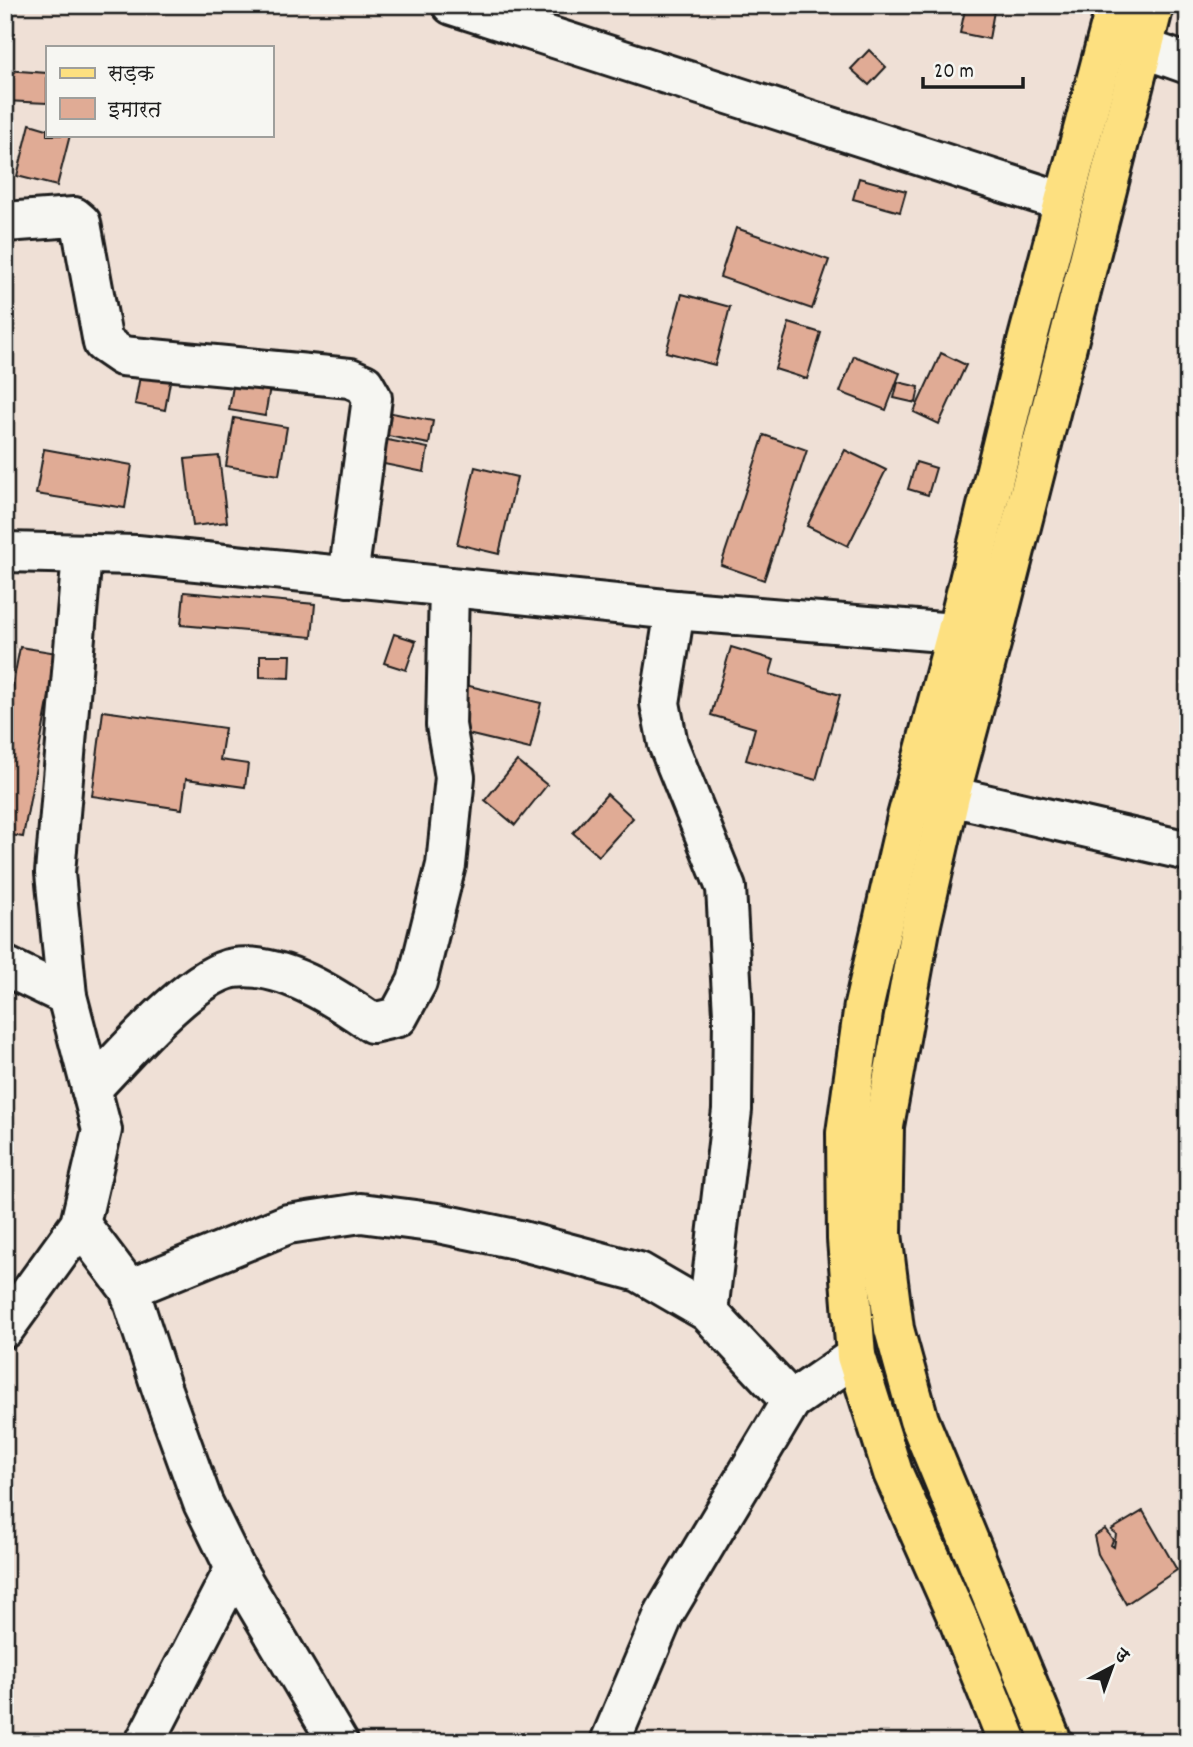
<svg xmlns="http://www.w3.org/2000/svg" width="1193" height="1747" font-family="Dekko,'Playpen Sans Deva',sans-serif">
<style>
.building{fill:#e0ab95;stroke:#1c1c1c;stroke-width:2}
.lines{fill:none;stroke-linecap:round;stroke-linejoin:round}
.street-casing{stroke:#1c1c1c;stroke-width:44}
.secondary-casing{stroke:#1c1c1c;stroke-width:44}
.primary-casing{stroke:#1c1c1c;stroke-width:44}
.street{stroke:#f6f6f2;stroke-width:38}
.secondary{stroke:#f6f6f2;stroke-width:38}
.primary{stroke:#fde080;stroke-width:38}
</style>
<rect width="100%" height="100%" fill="#efe0d6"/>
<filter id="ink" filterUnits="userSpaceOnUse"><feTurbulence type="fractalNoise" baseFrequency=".0143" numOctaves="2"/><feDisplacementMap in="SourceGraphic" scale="14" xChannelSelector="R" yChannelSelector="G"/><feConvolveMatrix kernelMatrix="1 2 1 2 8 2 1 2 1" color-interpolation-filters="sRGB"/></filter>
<g filter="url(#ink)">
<g class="building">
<path d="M966 5 994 11 989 39 960 33Z"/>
<path d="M869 50 886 67 869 85 851 69Z"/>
<path d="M5 70 47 73V103L5 101Z"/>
<path d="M30 124 47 129V135H70L57 186 17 176Z"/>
<path d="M859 178 906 191 900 212 853 199Z"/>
<path d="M736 228 829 260 812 309 720 277Z"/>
<path d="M682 294 730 307 715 365 666 352Z"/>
<path d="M789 323 821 333 807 379 775 369Z"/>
<path d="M941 353 966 365 939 424 914 412Z"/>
<path d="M854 356 900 373 886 410 840 392Z"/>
<path d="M143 359 173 365 165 410 135 404Z"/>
<path d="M234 380 270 387 265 416 229 410Z"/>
<path d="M898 382 919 387 916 403 894 398Z"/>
<path d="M387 412 433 421 429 444 383 435Z"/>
<path d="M234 418 287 427 279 475 226 466Z"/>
<path d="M764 435 807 450 764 580 721 565Z"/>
<path d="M383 439 428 448 424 472 379 463Z"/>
<path d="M44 449 132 465 125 508 36 494Z"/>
<path d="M845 450 886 470 848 546 807 526Z"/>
<path d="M219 456 227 522 193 526 185 459Z"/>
<path d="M916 462 936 468 928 495 908 489Z"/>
<path d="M475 467 517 477 499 554 457 544Z"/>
<path d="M184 592 315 604 312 637 181 625Z"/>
<path d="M394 634 416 641 406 670 384 663Z"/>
<path d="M20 647 57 653 23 837 5 834V725Z"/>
<path d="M731 647 774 660 770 674 840 695 816 780 746 760 755 728 711 715Z"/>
<path d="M260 655H291L290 678 260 677Z"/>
<path d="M465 685 541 703 530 749 455 731Z"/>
<path d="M103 711 225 728 220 760 248 764 245 787 186 779 182 809 92 796Z"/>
<path d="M517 761 547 785 515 825 485 800Z"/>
<path d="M607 794 633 818 599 856 573 833Z"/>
<path d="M1143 1511 1177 1570 1126 1604 1098 1554 1094 1536 1105 1529 1113 1540 1111 1545 1114 1547 1116 1534 1111 1530Z"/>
</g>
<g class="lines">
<defs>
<g id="street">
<path d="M452 5 1064 202"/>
<path d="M1143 48 1188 64"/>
<path d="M5 222 74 217 81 223 103 343 122 356 350 378 364 384 372 398 348 577"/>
<path d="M675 610 660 703 668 744 726 888 733 1014 732 1110 708 1312"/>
<path d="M950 796 1188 851"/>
<path d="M5 966 67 996"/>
<path d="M91 1089C122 1057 192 974 234 968 282 962 335 997 372 1023L398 1017 417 982 446 865 455 777 446 725 449 587"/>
<path d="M80 1224 129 1289 162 1390 203 1503 235 1568 338 1742"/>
<path d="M129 1289 288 1224 361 1213 438 1223 515 1239 639 1272 708 1312 791 1401"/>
<path d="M5 1328 80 1224 102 1130 67 996 55 873 82 554"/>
<path d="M145 1742 235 1568"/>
<path d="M610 1742 665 1612 791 1401 856 1356"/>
</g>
<path id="secondary" d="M5 552 137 555 675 610 990 636"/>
<g id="primary">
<path d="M1008 1742 959 1621 893 1473 856 1356 847 1239 846 1133 864 1005 907 817 956 634 1027 342 1116 5"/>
<path d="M1052 1742 919 1420 894 1329 882 1234 884 1126 921 924 950 796 993 636 1154 5"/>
</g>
</defs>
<use href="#street" class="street-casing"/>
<use href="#secondary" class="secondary-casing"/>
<use href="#primary" class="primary-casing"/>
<use href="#street" class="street"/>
<use href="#secondary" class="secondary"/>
<use href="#primary" class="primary"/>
</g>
</g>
<rect width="1193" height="1747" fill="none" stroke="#f6f6f2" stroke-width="28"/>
<rect x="14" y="14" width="1165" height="1719" fill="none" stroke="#1c1c1c" stroke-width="2.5" filter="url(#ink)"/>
<rect x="46" y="46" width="228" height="91" fill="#f6f6f2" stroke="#9f9f9c" stroke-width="2"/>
<rect x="60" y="68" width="35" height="10" fill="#fde080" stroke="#9f9f9c" stroke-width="2"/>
<text x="108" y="80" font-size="21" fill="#1c1c1c">सड़क</text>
<rect x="60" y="98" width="35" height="21" fill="#e0ab95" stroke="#9f9f9c" stroke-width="2"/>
<text x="108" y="116" font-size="21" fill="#1c1c1c">इमारत</text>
<g transform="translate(1112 1667) rotate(41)" stroke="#f6f6f2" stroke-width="5" paint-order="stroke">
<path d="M0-5L12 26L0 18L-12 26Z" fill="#1c1c1c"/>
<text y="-10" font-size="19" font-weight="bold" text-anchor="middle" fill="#1c1c1c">उ</text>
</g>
<path d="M923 77v10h100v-10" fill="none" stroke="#1c1c1c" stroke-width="3.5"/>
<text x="934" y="77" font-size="21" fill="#1c1c1c" stroke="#f6f6f2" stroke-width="5" paint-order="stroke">20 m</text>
</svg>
